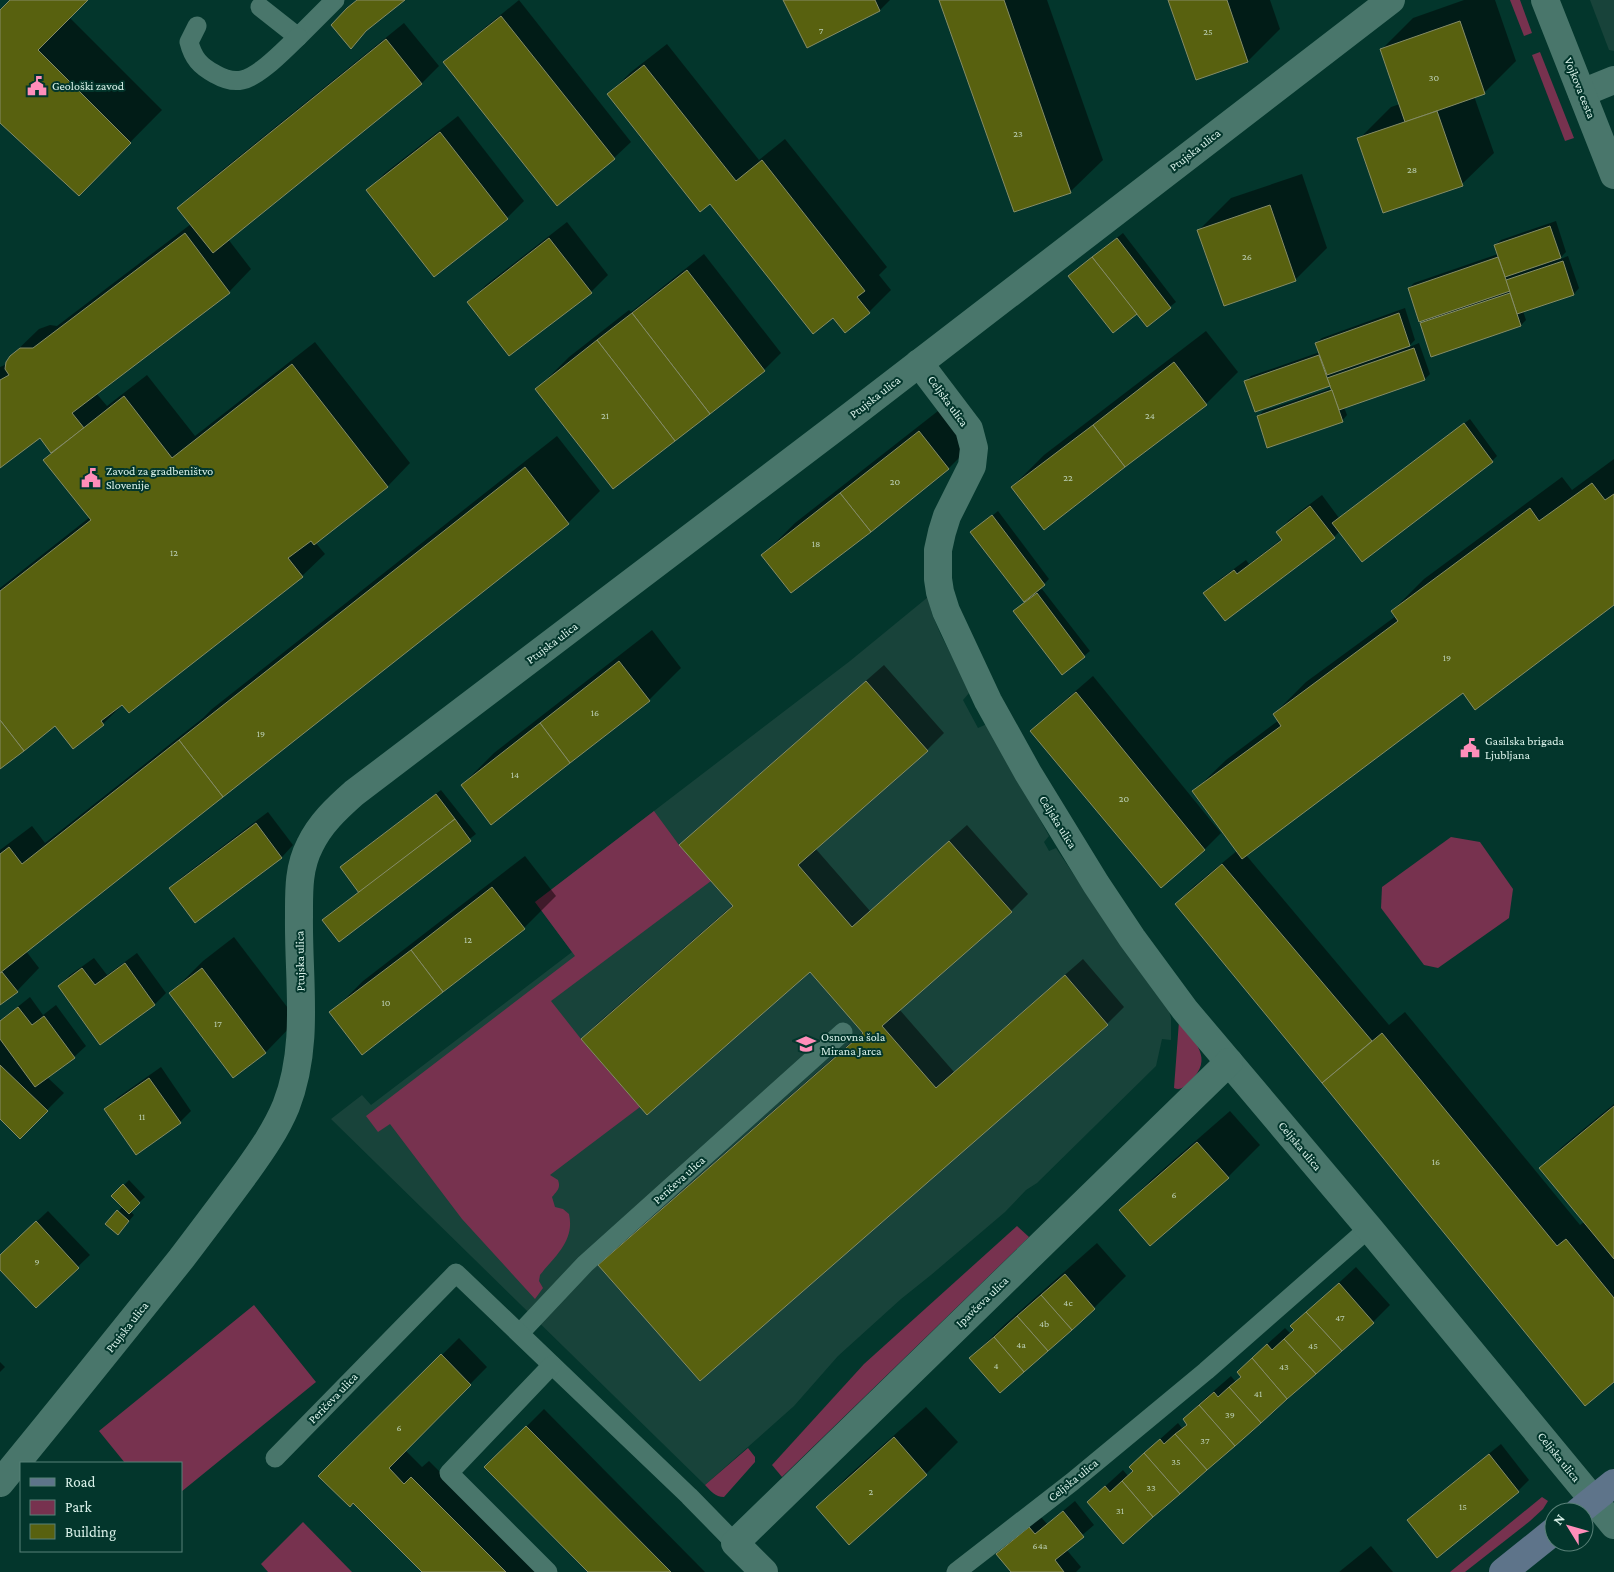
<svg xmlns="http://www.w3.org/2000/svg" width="1614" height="1572" font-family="'Crimson Pro',serif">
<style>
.built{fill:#18433a}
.green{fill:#77324f}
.shadow{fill:#0007}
.building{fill:#58610f;stroke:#858c67}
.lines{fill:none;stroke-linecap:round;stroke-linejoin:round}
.service{stroke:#49766b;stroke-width:19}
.minor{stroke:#49766b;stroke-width:28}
.tertiary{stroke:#49766b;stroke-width:28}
.secondary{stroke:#5e748a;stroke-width:28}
.labels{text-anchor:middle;stroke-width:4;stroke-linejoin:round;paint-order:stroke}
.number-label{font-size:10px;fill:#baceb3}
.poi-label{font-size:12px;fill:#daf2ea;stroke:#03362c;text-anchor:start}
.street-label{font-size:12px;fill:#daf2ea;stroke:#03362c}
</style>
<rect width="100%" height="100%" fill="#03362c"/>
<g class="built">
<path d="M1590 0H1614V51L1609 50Z"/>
<path d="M928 597 932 614 941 635 970 692 963 700 978 728 987 724 1049 836 1044 842 1049 851 1056 848 1114 935 1169 1011 1171 1018V1040L1162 1039 1156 1066 1037 1183 1026 1190 1005 1212 931 1275 901 1299 838 1356 794 1406 705 1485 331 1119 362 1095 371 1105 572 952 535 902 850 661Z"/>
</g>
<g class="green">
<path d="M1510 0H1520L1532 33 1524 36Z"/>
<path d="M1540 52 1574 138 1565 141 1532 55Z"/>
<path d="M654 811 679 845 711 881 551 1001 581 1039 640 1107 550 1175 558 1180C561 1188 557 1191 552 1197L555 1207 563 1209 569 1214C575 1241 555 1256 540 1275L539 1281 543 1288 535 1299 462 1219 390 1124 378 1132 366 1116 575 956 535 902Z"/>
<path d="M1451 837 1480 842 1513 889 1509 918 1438 968 1424 965 1381 908 1382 887Z"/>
<path d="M1179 1021C1194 1041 1215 1059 1190 1081 1185 1086 1181 1091 1174 1088Z"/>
<path d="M1017 1226 1029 1237 782 1477 772 1465 864 1364Z"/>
<path d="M254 1305 316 1382 181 1492V1463H125L99 1431Z"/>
<path d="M748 1448 755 1457V1462L724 1497C715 1497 711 1491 705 1485Z"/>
<path d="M1542 1497 1548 1501 1543 1509 1530 1521 1465 1572H1450Z"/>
<path d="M303 1522 352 1572H268L261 1564Z"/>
</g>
<g class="shadow">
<path d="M12 0H86L69 17 162 110 79 194 0 121V12Z"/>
<path d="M519 0 631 142 614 158 445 62 462 46Z"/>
<path d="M784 0H890L880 10 807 47Z"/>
<path d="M941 0H1047L1103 160 1071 191 1014 211Z"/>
<path d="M1170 0H1270L1280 29 1248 61Z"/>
<path d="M1464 0H1495L1516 61 1484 93 1474 96 1494 153 1462 184 1359 139 1391 107 1400 104 1381 50 1413 18Z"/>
<path d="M404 23 439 66 422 83 228 239 251 269 229 292 96 393 107 406 147 375 195 436 315 342 410 463 388 486 315 542 325 554 302 576 123 704 103 724H55L0 767V588L90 517 45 460 52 452 40 436 0 466V367L7 364 11 356 39 329 50 325 57 326 191 224 178 209 195 192Z"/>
<path d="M667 44 759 160 785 139 887 267 879 275 891 290 869 312 833 316 710 202 609 94 631 72Z"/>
<path d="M458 116 524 201 507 218 368 190 385 173Z"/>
<path d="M1302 174 1327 248 1295 280 1199 230 1231 198Z"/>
<path d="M1556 221 1566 252 1558 260 1568 256 1579 288 1574 294 1523 311 1526 320 1521 325 1421 324 1428 317 1409 288 1414 283 1498 254 1495 245 1501 240Z"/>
<path d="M567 222 608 275 591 292 469 302 486 285Z"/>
<path d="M1123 233 1176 302 1147 325 1137 312 1075 271Z"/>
<path d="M704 254 781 353 764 370 613 488 537 389 569 357 629 310 631 312Z"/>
<path d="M1405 308 1415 340 1407 348 1419 343 1430 374 1425 379 1344 407 1347 415 1342 421 1258 417 1263 411 1332 388 1331 384 1246 381 1251 376 1320 352 1316 343 1322 338Z"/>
<path d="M1206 331 1238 372 1206 404 1012 487 1044 455Z"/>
<path d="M952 400 980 437 949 468 791 592 763 555 795 523Z"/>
<path d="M1470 419 1497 456 1492 461 1340 531 1334 537 1205 594 1216 582 1246 560 1249 564 1283 538 1278 532 1289 520 1322 495 1339 518Z"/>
<path d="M557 436 600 491 568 523 26 951 39 968 17 991 0 1004V850L32 826 45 843 203 718 212 709Z"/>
<path d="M1614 459V603L1463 691 1246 855 1389 1025 1405 1012 1580 1225 1584 1222 1540 1168 1563 1146 1614 1104V1381L1585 1404 1176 904 1193 887 1238 850 1194 791 1226 760 1279 720 1274 714 1306 682 1396 616 1392 611 1424 579 1562 477 1572 490Z"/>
<path d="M998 511 1049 579 1037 591 1042 589 1090 651 1084 656 1026 602 972 532Z"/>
<path d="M652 630 681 668 649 700 491 823 462 785 494 753Z"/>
<path d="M884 665 944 733 927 750 815 848 870 911 967 825 1028 894 1011 911 899 1009 954 1072 1083 959 1124 1007 1107 1024 700 1380 600 1265 617 1248 864 1031 810 970 582 1039 599 1022 733 905 681 845 698 828Z"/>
<path d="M1093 676 1221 833 1204 850 1032 731 1049 714Z"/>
<path d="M441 790 476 834 339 940 360 892 346 862Z"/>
<path d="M268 812 293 845 282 857 196 921 171 888 182 877Z"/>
<path d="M525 856 556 896 524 928 331 1013 363 981Z"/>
<path d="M234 937 297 1020 266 1052 234 1077 171 993 203 961Z"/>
<path d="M137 953 166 993 155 1004 101 1044 59 986 70 975 94 958 107 975Z"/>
<path d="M30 997 43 1015 56 1005 86 1046 74 1057 47 1077 64 1093 20 1137 0 1117V1021Z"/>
<path d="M161 1067 191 1111 180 1122 106 1110 117 1098Z"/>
<path d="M1230 1111 1260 1145 1228 1177 1121 1210 1152 1179Z"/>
<path d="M129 1180 145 1197 130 1211 134 1215 123 1228 107 1224 123 1206 113 1196Z"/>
<path d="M48 1211 90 1255 36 1307 0 1268V1256Z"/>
<path d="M1097 1243 1126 1276 1094 1308 1000 1391 971 1358 1003 1326Z"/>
<path d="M1356 1267 1390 1305 1373 1322 1124 1542 1088 1502 1123 1470 1128 1476 1134 1470 1148 1450 1178 1423 1182 1428 1188 1423 1184 1419 1201 1402 1231 1376 1235 1381 1242 1376 1255 1355 1285 1328 1290 1333 1295 1329 1292 1326Z"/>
<path d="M459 1338 487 1367 405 1450 422 1467 429 1461 540 1572H423L354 1501 320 1476Z"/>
<path d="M0 1362 5 1367 0 1372Z"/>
<path d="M926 1407 958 1442 926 1474 849 1543 817 1507 849 1475Z"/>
<path d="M544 1409 705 1572H590L486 1467Z"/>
<path d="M1501 1444 1529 1480 1518 1491 1409 1520 1420 1509Z"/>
<path d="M1075 1501 1094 1525 1066 1549 1081 1567 1076 1572H1012L998 1554 1009 1542 1041 1517 1047 1524Z"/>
<path d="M1371 1546 1393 1572H1339Z"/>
</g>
<g class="building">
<path d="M10 0H88L38 50 131 143 79 196 0 123V10Z"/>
<path d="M357 0H405L366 31 351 49 331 25 347 8Z"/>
<path d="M783 0H875L880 11 807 48Z"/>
<path d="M939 0H1004L1071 193 1014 212Z"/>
<path d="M1168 0H1227L1248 62 1196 80Z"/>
<path d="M501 16 615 159 557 206 443 62Z"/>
<path d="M1460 21 1485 94 1405 122 1380 49Z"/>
<path d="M386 39 422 84 213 253 177 208Z"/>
<path d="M644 65 736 181 762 160 865 291 857 297 870 313 845 333 833 318 813 334 710 204 700 212 607 94Z"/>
<path d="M1437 111 1463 186 1383 213 1357 138Z"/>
<path d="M440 132 508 219 434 277 366 190Z"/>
<path d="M1270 205 1296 281 1224 306 1197 230Z"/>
<path d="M1550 226 1561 258 1505 277 1494 245Z"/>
<path d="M185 233 230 293 72 413 84 428 51 453 40 438 0 468V380L9 375 5 369 6 362 10 356 20 348H33Z"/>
<path d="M549 238 592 293 509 356 467 302Z"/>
<path d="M1117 238 1171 308 1147 327 1092 257Z"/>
<path d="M1092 257 1137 314 1113 333 1068 276Z"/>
<path d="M1498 257 1510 291 1419 322 1408 288Z"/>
<path d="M1563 261 1574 295 1517 314 1506 280Z"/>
<path d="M687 270 765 371 710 414 632 313Z"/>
<path d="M1510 293 1521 326 1431 357 1420 323Z"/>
<path d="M632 313 710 414 675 441 597 340Z"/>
<path d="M1399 313 1410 346 1327 375 1315 343Z"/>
<path d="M597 340 675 441 613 489 535 389Z"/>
<path d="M1414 348 1425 380 1339 410 1327 378Z"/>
<path d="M1319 355 1330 386 1255 412 1244 381Z"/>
<path d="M1174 362 1207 405 1125 467 1093 425Z"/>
<path d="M292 364 388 487 314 545 311 541 288 558 303 577 129 713 122 705 101 721 104 725 73 749 55 726 24 751 0 720V591L91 520 43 460 124 396 172 458Z"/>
<path d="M1332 390 1343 422 1267 448 1257 416Z"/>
<path d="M1464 423 1493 462 1362 562 1332 523Z"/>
<path d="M1093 425 1125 467 1044 530 1011 487Z"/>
<path d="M919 431 949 469 871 532 840 493Z"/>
<path d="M525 467 569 524 223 797 179 740Z"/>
<path d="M1592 483 1605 500 1614 494V605L1475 710 1463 693 1242 859 1192 791 1281 726 1273 714 1398 621 1391 611 1530 508 1539 521Z"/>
<path d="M840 493 871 532 791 593 761 555Z"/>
<path d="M1310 506 1335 538 1225 621 1203 593 1234 570 1237 574 1282 540 1276 532Z"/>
<path d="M992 515 1045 585 1024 602 970 532Z"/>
<path d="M1037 593 1085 657 1062 675 1013 611Z"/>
<path d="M619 661 650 701 570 763 540 723Z"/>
<path d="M866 681 928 751 798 865 852 927 949 841 1012 912 882 1026 936 1088 1065 975 1108 1025 700 1381 598 1265 863 1033 810 972 647 1115 581 1039 733 906 679 845Z"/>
<path d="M1076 692 1205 850 1161 888 1030 731Z"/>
<path d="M0 720 24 751 0 769Z"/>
<path d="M540 723 570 763 491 825 461 785Z"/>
<path d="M179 740 223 797 0 973V854L9 847 22 864Z"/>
<path d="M436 794 455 819 359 893 340 867Z"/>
<path d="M455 819 471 841 339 942 322 920Z"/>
<path d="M256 823 282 858 195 923 169 888Z"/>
<path d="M1222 864 1372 1041 1322 1083 1175 904Z"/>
<path d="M492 887 525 929 443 992 411 950Z"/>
<path d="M411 950 443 992 362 1055 329 1012Z"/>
<path d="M125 963 155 1005 100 1045 58 986 82 968 95 985Z"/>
<path d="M202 968 266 1053 233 1078 169 993Z"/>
<path d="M2 972 18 992 0 1005V973Z"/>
<path d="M18 1007 32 1025 44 1016 75 1058 35 1087 0 1039V1021Z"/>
<path d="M1382 1033 1557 1246 1566 1239 1614 1298V1382L1585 1406 1322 1083Z"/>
<path d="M0 1065 48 1111 20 1139 0 1119Z"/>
<path d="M149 1078 181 1123 136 1155 104 1109Z"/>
<path d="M1614 1106V1259L1539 1168Z"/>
<path d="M1197 1142 1229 1178 1150 1246 1119 1210Z"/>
<path d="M123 1184 140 1203 129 1214 111 1196Z"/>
<path d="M117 1210 129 1221 118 1235 105 1224Z"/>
<path d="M36 1221 79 1268 36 1308 0 1270V1255Z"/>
<path d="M1065 1274 1095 1309 1072 1330 1041 1295Z"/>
<path d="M1339 1283 1374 1323 1342 1351 1306 1312Z"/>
<path d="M1041 1295 1072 1330 1048 1351 1017 1316Z"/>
<path d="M1306 1312 1342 1351 1316 1374 1284 1339 1294 1330 1290 1326Z"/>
<path d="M1017 1316 1048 1351 1024 1372 994 1337Z"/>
<path d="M994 1337 1024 1372 1000 1393 969 1358Z"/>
<path d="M1284 1339 1316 1374 1287 1399 1252 1358 1267 1344 1272 1350Z"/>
<path d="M441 1354 471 1385 389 1468 404 1484 411 1477 506 1572H422L353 1503 350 1507 318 1476Z"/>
<path d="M1252 1358 1287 1399 1261 1423 1229 1387 1241 1377 1237 1372Z"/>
<path d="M1229 1387 1261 1423 1235 1446 1199 1405 1214 1392 1218 1397Z"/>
<path d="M1199 1405 1235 1446 1207 1470 1175 1434 1187 1425 1183 1419Z"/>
<path d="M526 1426 671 1572H588L484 1467Z"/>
<path d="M1175 1434 1207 1470 1180 1494 1144 1453 1160 1439 1164 1444Z"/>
<path d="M894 1437 927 1475 849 1545 816 1507Z"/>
<path d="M1144 1453 1180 1494 1153 1517 1122 1481 1133 1471 1129 1467Z"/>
<path d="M1489 1454 1519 1492 1437 1558 1407 1520Z"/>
<path d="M1122 1481 1153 1517 1123 1544 1087 1502 1105 1486 1110 1492Z"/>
<path d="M1063 1511 1084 1537 1055 1560 1064 1572H1011L996 1554 1029 1527 1035 1534Z"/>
</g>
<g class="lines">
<g class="service">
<path d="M260 7 298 37 335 0"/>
<path d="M197 26 189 42C193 58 200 66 215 74 222 78 233 82 242 80 260 76 284 50 298 37"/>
<path d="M520 1333 585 1264 843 1032"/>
<path d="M275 1458 456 1273 689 1496 735 1543"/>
<path d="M548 1572 449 1473 552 1365"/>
<path d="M956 1572 1072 1482 1206 1371 1369 1228"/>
</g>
<g class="minor">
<path d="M1582 93 1614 80"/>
<path d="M919 363 969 429 974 448 972 466 947 516 942 532 938 550V579L940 592 946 611 988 701 1028 773 1096 884 1132 938 1185 1010 1369 1228 1614 1525"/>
<path d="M0 1483C61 1409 121 1334 181 1259 203 1230 225 1201 247 1171 262 1150 276 1130 286 1106 310 1045 298 980 299 917 299 892 298 868 310 845 320 824 336 809 354 793L852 415 1391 0"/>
<path d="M764 1572 735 1543 1229 1062"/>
</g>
<path class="tertiary" d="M1545 0 1614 175"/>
<g class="secondary">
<path d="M1578 1512 1614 1483"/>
<path d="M1503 1572 1554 1531"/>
</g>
</g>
<defs>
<symbol id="civic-bare" viewBox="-9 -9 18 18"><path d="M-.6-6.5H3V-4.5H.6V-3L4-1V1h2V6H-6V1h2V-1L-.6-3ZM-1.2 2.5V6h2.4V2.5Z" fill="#ff8eba" stroke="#03362c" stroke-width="2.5" paint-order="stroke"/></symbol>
<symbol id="school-bare" viewBox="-9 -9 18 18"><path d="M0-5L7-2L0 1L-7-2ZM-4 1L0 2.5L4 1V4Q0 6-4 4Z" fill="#ff8eba" stroke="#03362c" stroke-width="2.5" paint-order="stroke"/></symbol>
</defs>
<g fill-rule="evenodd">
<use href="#civic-bare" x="23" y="72" width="28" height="28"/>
<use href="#civic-bare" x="77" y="464" width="28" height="28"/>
<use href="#civic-bare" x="1456" y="734" width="28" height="28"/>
<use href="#school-bare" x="792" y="1030" width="28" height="28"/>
</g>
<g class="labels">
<g class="number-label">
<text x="821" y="34">7</text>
<text x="1208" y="35">25</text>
<text x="1434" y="81">30</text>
<text x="1018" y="137">23</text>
<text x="1412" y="173">28</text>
<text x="1247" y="260">26</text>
<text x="605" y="419">21</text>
<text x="1150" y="419">24</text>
<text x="1068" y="481">22</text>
<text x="895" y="485">20</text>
<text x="816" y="547">18</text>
<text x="174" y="556">12</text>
<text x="1447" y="661">19</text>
<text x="595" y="716">16</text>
<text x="261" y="737">19</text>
<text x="515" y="778">14</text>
<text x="1124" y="802">20</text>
<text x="468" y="943">12</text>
<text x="386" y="1006">10</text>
<text x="218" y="1027">17</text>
<text x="142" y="1120">11</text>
<text x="1436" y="1165">16</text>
<text x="1174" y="1198">6</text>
<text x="37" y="1265">9</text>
<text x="1068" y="1306">4c</text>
<text x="1340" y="1321">47</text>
<text x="1044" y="1327">4b</text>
<text x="1021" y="1348">4a</text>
<text x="1313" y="1349">45</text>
<text x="996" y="1369">4</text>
<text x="1284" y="1370">43</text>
<text x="1258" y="1397">41</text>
<text x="1230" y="1418">39</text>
<text x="399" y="1431">6</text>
<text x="1205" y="1444">37</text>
<text x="1176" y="1465">35</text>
<text x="1151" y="1491">33</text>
<text x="871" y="1495">2</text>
<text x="1463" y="1510">15</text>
<text x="1120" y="1514">31</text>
<text x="1040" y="1549">64a</text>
</g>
<g class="poi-label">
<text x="52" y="90">Geološki zavod</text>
<text x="106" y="475">Zavod za gradbeništvo<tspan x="106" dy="14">Slovenije</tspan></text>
<text x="1485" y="745">Gasilska brigada<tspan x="1485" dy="14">Ljubljana</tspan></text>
<text x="821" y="1041">Osnovna šola<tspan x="821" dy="14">Mirana Jarca</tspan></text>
</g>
<g class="street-label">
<text transform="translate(1580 88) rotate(68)" y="4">Vojkova cesta</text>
<text transform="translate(1195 150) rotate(-38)" y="4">Ptujska ulica</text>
<text transform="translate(875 397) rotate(-38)" y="4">Ptujska ulica</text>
<text transform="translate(948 401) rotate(54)" y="4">Celjska ulica</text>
<text transform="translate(552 643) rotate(-37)" y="4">Ptujska ulica</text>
<text transform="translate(1058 822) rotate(58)" y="4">Celjska ulica</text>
<text transform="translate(300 961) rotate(-91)" y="4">Ptujska ulica</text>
<text transform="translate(1300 1146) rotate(50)" y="4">Celjska ulica</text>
<text transform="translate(679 1180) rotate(-42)" y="4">Peričeva ulica</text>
<text transform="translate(982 1302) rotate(-44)" y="4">Ipavčeva ulica</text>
<text transform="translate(127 1327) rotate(-52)" y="4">Ptujska ulica</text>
<text transform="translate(333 1398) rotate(-46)" y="4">Peričeva ulica</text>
<text transform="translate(1559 1457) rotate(51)" y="4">Celjska ulica</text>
<text transform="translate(1073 1480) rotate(-39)" y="4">Celjska ulica</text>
</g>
</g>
<rect x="20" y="1462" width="162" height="90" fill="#03362c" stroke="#598178"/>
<rect x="30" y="1478" width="25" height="8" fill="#5e748a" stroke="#598178"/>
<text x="65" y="1487" font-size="15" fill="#daf2ea">Road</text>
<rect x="30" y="1500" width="25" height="15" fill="#77324f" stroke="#598178"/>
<text x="65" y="1512" font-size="15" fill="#daf2ea">Park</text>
<rect x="30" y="1524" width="25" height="15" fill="#58610f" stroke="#598178"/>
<text x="65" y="1537" font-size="15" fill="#daf2ea">Building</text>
<g transform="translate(1569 1527) rotate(307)"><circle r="24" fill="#03362c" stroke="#598178"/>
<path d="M0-4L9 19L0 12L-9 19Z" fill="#ff8eba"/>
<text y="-8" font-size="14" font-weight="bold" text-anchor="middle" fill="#daf2ea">N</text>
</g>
</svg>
